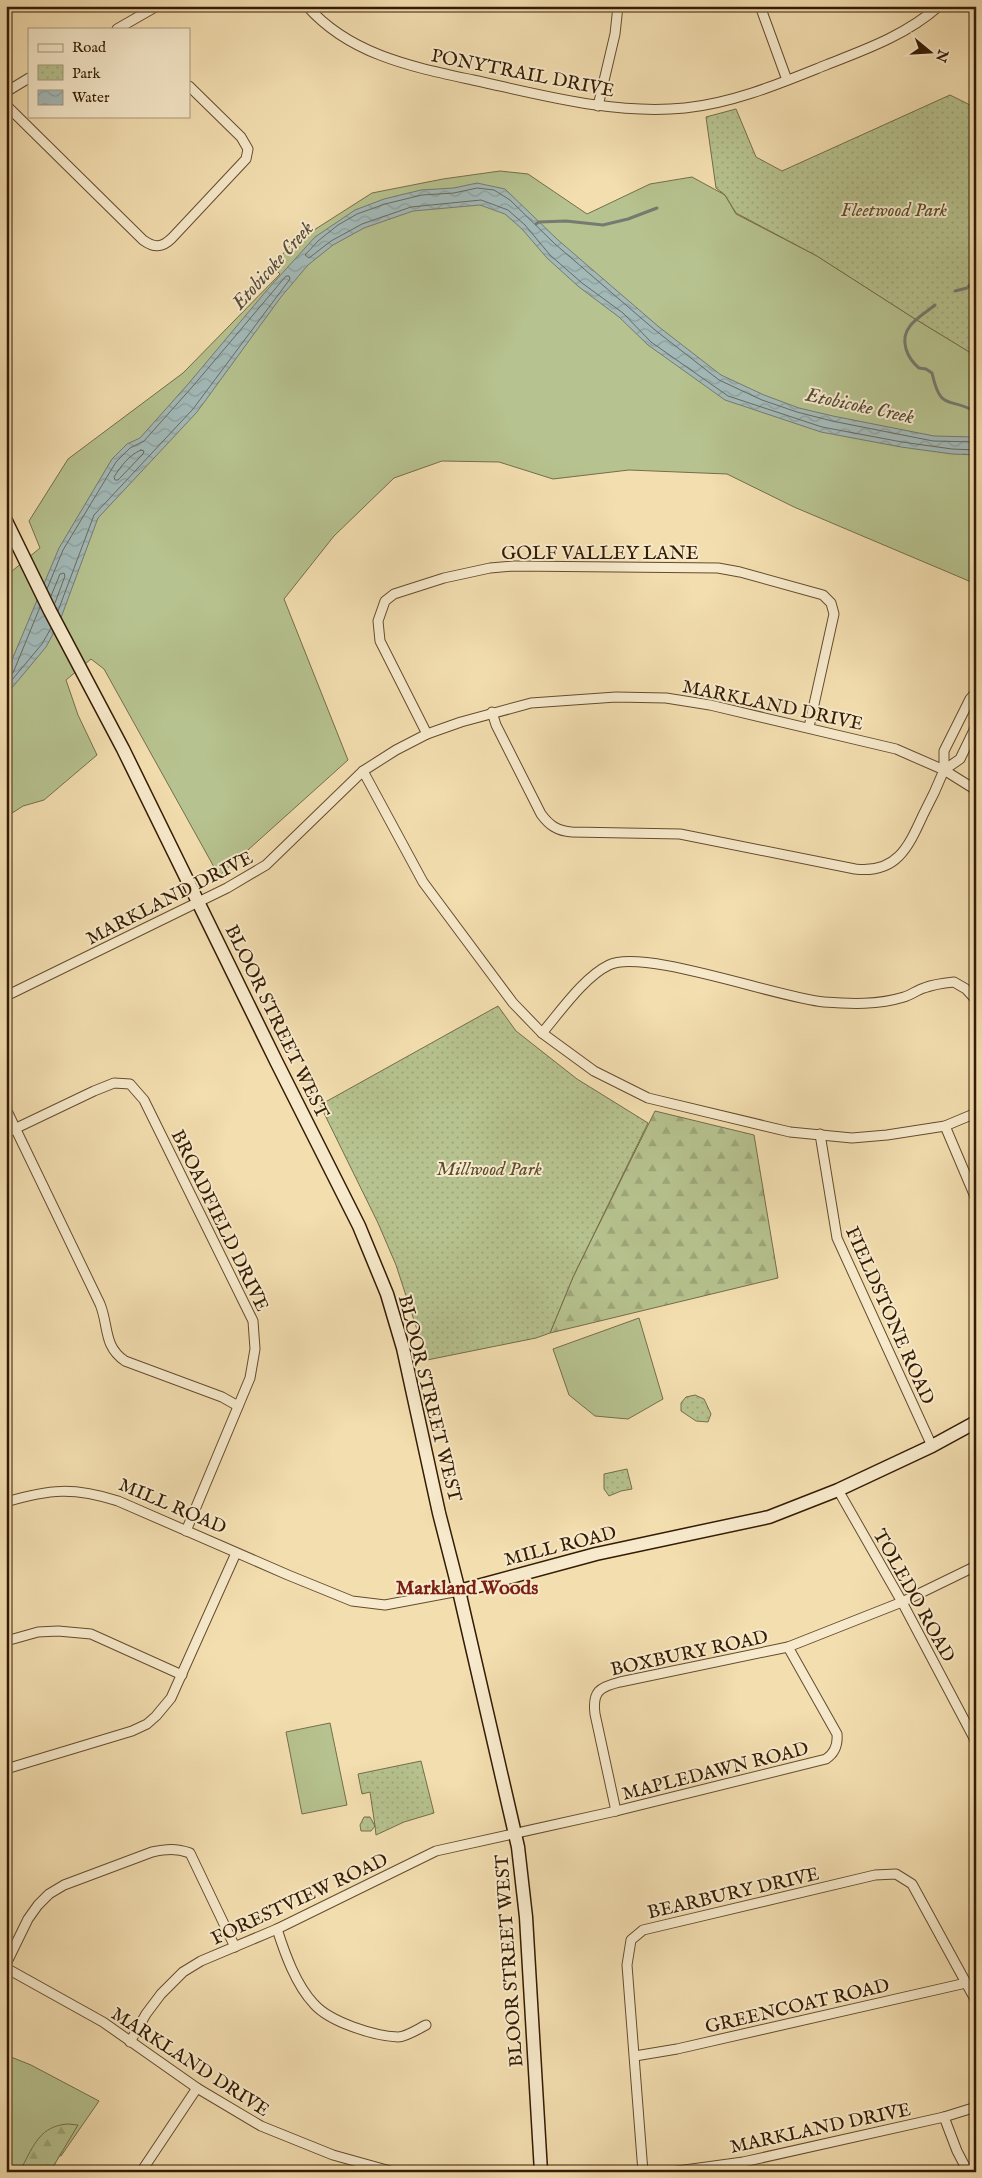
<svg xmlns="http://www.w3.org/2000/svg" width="982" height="2178" font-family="'IM FELL English',serif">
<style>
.green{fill:#b6c28f;stroke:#756e49}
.forest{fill:url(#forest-firs);stroke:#756e49}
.park{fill:url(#park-dots);stroke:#756e49}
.water{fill:url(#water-waves);stroke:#767a70}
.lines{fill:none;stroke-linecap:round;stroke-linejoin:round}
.shore{stroke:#6b6a5e;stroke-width:1}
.stream{stroke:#767a70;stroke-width:3}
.street-casing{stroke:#644c2e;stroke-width:11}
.secondary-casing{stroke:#341b03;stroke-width:15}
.street{stroke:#f7eacc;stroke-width:9}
.secondary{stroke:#f7eacc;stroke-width:12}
.labels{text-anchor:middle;stroke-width:4;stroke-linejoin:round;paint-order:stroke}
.street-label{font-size:19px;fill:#341b03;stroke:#f7eacc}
.park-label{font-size:19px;font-style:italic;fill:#5b4d2d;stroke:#f7eacc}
.water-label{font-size:20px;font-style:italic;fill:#554a39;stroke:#f7eacc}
.neighbourhood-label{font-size:20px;font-weight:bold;fill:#7a1f14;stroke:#f7eacc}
</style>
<defs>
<pattern id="forest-firs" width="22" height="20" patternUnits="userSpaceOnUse" patternTransform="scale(1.25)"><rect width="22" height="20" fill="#b6c28f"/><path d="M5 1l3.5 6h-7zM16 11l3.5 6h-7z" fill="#9da67a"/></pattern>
<pattern id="park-dots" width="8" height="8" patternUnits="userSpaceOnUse" patternTransform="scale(1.25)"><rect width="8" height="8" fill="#b6c28f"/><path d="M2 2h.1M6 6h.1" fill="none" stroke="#9da67a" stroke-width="1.8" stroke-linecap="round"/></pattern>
<pattern id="water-waves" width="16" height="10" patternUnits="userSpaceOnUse" patternTransform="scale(1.25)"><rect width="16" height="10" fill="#a2b9b8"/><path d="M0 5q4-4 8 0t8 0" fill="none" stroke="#8c9e9d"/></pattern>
</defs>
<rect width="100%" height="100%" fill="#f3deb0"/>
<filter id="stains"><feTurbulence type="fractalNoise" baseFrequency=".004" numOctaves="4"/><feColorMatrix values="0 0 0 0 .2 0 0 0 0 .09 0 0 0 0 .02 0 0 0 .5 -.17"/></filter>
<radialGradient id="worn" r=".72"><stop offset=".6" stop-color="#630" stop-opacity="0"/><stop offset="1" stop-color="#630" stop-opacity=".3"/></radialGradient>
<g class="green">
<path d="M500 171 528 174 587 214 650 184 692 177 725 195 736 214 817 256 912 317 976 356V584L794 507 727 474 629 470 553 479 499 462 442 461 394 478 334 536 284 599 348 760 219 876 104 669 91 659 66 680 78 715 97 755 44 800 23 806 6 817V576L40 548 29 521 68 459 183 373 280 274 272 266 308 226 314 230 372 193 443 179Z"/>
<path d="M639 1318 663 1399 628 1419 595 1416 569 1395 553 1349Z"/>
<path d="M330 1723 347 1805 302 1814 286 1732Z"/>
<path d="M6 2055 31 2065 99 2101 61 2156 59 2155 51 2172H6Z"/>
</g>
<g class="forest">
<path d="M655 1111 754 1135 778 1278 550 1333 573 1277Z"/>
<path d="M68 2124 78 2125 50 2172H6V2166L22 2167C34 2145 40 2126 68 2124Z"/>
</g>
<g class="park">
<path d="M950 95 976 108V356L912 317 817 256 736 213 725 195 716 188 706 117 736 109 756 157 782 171Z"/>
<path d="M498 1006 516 1031 577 1079 648 1123 573 1277 550 1333 536 1338 427 1360 396 1265 378 1223 320 1105Z"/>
<path d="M695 1395 704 1399 711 1414 708 1422 696 1421 681 1411V1403L686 1397Z"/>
<path d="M627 1469 632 1489 621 1491 609 1496 604 1489V1474Z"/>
<path d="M421 1761 434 1813 404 1822 376 1835 375 1826 371 1831H361L360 1825 364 1817H370L375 1826 370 1792 362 1794 358 1774Z"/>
</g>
<path class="water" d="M477 183 505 189 558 240 659 327 721 375 764 395 799 408 833 416 934 436 976 437V455L952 454 901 447 821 432 725 400 648 345 619 317 579 287 547 258 522 229 505 214 480 205 413 211 364 228 333 245 308 265 281 297 197 412 98 518 59 623 46 647 6 695V674L59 548 112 459 127 444 140 438 189 383 267 290 315 237 355 210 384 199 421 190 454 188Z"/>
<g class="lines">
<g class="shore">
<path d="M976 442 933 441 832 421 797 412 762 400 719 380 655 330 555 244 510 200 494 190 477 188 454 193 422 195 385 204 357 214 338 225 318 241 305 255 309 258 331 241 362 224 411 207 481 200 508 210 525 225 550 255 582 283 623 313 651 342 728 396 822 427 902 442 952 449 976 450"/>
<path d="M141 450 144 451 143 454 118 480H115L114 477C121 466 129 455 141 450Z"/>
<path d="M47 589 63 550 116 462 130 448 144 441 193 386 286 276H289L290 279 193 409 94 515 58 611"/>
<path d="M51 596 60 574 64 573 65 576 55 603"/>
<path d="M6 674 13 673 40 607"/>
<path d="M6 687 42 644 51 628"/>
</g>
<g class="stream">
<path d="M536 224 539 222 566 221 603 225 628 219 657 208"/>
<path d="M955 291 967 288 976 279"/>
<path d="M935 305C928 311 916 318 910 326 899 340 907 358 919 368L926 369 932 373C941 413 949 396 976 412"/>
</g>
<defs>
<g id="street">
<path d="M307 6C350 55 413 67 473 80 543 95 613 115 685 108 734 103 781 83 826 65 867 49 906 35 939 6"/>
<path d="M760 6 787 80"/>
<path d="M117 29 157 6"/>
<path d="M6 92 29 78"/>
<path d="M6 105 143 240C154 248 162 248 172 238L246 159 248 149 241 137 189 86"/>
<path d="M598 106 615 34 618 6"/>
<path d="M976 692 970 699 944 751V770L960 759 976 726"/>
<path d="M492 712 496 725 541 814C549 825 557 831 572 832L680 834 855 869C896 874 908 848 923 815 931 800 938 785 944 770"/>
<path d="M427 734 380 641 378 621 385 601 394 594 444 578 490 568 514 566 718 568 740 572 823 595 831 603 834 614 809 727"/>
<path d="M363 771 423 882 513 1003 542 1033 594 1071 648 1098 790 1132 852 1138 887 1135 945 1126 976 1113"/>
<path d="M6 996 227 888 266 865 363 771 396 750 427 734 461 722 531 703 616 697 666 698 710 705 896 749 944 770 976 790"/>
<path d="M542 1033C560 1012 584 977 609 965 643 948 779 998 824 1002 851 1004 878 1005 904 997 911 995 917 990 924 988 934 984 944 983 954 982L966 989 976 1000"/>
<path d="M6 1109 100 1304C109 1326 103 1346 125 1361L222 1397 238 1406"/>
<path d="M945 1126 976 1199"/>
<path d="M6 1133 94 1091 114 1083 130 1084 144 1100 253 1321 255 1349 250 1378 186 1531"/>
<path d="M820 1134 837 1238 932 1446"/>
<path d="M838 1490 902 1602 976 1742"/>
<path d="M6 1502C50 1489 73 1487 118 1501L288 1575 352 1601 385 1605 459 1591"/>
<path d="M6 1641 38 1632 58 1631 91 1634 182 1675"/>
<path d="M6 1769 132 1731 147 1724 156 1716 171 1698 236 1553"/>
<path d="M616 1811 595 1714C592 1691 600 1687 620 1682L788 1647 902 1602 976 1566"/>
<path d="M277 1929C285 1954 296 1985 314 2004 330 2022 374 2036 398 2037 406 2037 418 2029 426 2025"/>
<path d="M6 1964 28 1919 38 1905 49 1894 64 1885 152 1852C166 1849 176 1848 190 1853L235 1947"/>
<path d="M6 1968 103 2022 197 2088 261 2126 333 2155 394 2172"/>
<path d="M130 2042 146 2014 161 1994 183 1972 201 1961 277 1929 436 1851 616 1811 826 1759C835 1753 838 1745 837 1734L788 1647"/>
<path d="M635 2056 677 2049 966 1983"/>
<path d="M944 2117 957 2151 968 2172"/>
<path d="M141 2172 197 2088"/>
<path d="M643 2172 627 1965 631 1940 643 1930 875 1875 896 1874 912 1884 976 2001"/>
<path d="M670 2172 743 2162 944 2117 976 2107"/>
</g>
<g id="secondary">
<path d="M6 521 50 611 123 749 276 1061 359 1226 387 1294 403 1348 439 1513 459 1591 518 1847 526 1917 541 2172"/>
<path d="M459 1591 596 1554 769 1517 838 1490 932 1446 976 1422"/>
</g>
</defs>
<use href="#street" class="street-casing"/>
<use href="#secondary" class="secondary-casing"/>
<use href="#street" class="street"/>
<use href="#secondary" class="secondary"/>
</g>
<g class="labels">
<g class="street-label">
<text transform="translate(523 72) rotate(11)" y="7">PONYTRAIL DRIVE</text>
<text x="600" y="559">GOLF VALLEY LANE</text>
<text transform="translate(773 704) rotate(12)" y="7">MARKLAND DRIVE</text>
<text transform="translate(169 897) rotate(-27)" y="7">MARKLAND DRIVE</text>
<text transform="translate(278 1021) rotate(64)" y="7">BLOOR STREET WEST</text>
<text transform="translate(221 1220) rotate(64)" y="7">BROADFIELD DRIVE</text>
<text transform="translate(891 1315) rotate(66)" y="7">FIELDSTONE ROAD</text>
<text transform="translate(431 1398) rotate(76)" y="7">BLOOR STREET WEST</text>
<text transform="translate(173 1505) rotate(23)" y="7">MILL ROAD</text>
<text transform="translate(560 1545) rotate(-14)" y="7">MILL ROAD</text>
<text transform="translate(915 1595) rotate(61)" y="7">TOLEDO ROAD</text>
<text transform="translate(689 1652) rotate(-12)" y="7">BOXBURY ROAD</text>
<text transform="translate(715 1770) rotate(-14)" y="7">MAPLEDAWN ROAD</text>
<text transform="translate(733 1892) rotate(-13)" y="7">BEARBURY DRIVE</text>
<text transform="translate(299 1898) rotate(-25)" y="7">FORESTVIEW ROAD</text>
<text transform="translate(508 1961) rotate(-94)" y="7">BLOOR STREET WEST</text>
<text transform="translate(797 2005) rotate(-13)" y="7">GREENCOAT ROAD</text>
<text transform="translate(191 2061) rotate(33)" y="7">MARKLAND DRIVE</text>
<text transform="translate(820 2127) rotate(-12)" y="7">MARKLAND DRIVE</text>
</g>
<g class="park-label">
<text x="894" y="216">Fleetwood Park</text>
<text x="489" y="1175">Millwood Park</text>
</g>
<g class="water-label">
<text transform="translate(272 265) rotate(-48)" y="7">Etobicoke Creek</text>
<text transform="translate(860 405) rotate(12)" y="7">Etobicoke Creek</text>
</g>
<g class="neighbourhood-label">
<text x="467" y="1594">Markland Woods</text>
</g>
</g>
<rect width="982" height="2178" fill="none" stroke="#f3deb0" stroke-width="25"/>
<rect x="8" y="8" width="967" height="2163" fill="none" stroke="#341b03" stroke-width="2.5"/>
<rect x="12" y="12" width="957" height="2153" fill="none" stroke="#341b03"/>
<rect x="28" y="28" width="162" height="90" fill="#f7eacc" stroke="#a9977c"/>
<rect x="38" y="44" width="25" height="8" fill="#f7eacc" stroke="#a9977c"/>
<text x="72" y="52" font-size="15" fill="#341b03">Road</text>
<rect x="38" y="65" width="25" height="15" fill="url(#park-dots)" stroke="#a9977c"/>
<text x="72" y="78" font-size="15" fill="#341b03">Park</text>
<rect x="38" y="90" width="25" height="15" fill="url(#water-waves)" stroke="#a9977c"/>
<text x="72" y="102" font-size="15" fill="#341b03">Water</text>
<g transform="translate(930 52) rotate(108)" stroke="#f7eacc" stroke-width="4" paint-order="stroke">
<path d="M0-4L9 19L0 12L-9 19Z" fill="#341b03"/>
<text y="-8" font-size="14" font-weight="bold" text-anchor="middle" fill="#341b03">N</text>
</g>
<rect width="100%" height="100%" filter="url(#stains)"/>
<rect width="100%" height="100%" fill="url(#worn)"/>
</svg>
